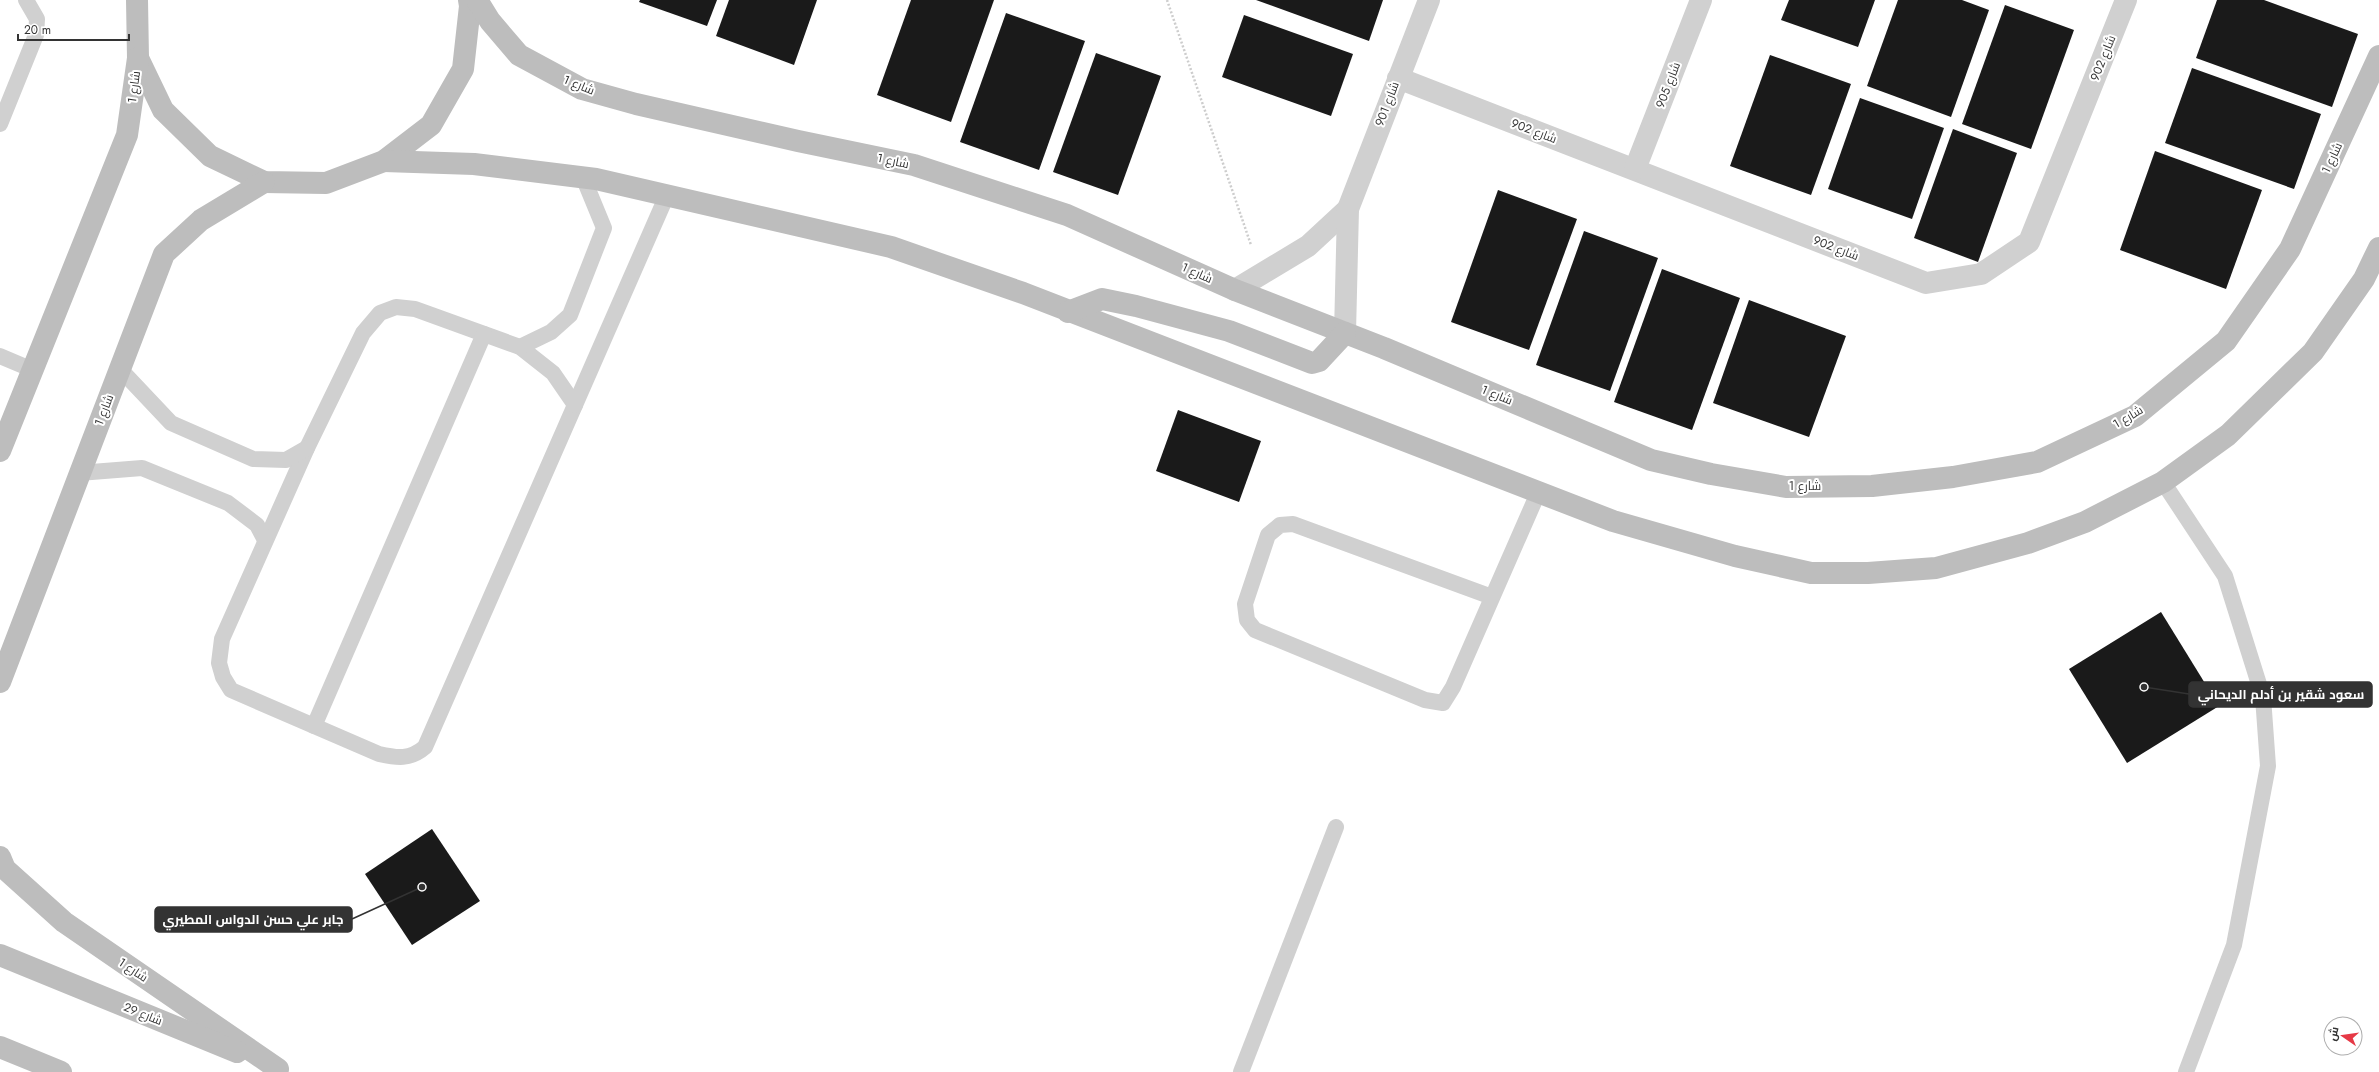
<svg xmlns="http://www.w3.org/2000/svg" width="2379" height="1072" font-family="Jost,Cairo,sans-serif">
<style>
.building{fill:#1a1a1a}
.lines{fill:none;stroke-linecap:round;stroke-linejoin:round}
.path{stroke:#cdcdcd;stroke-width:2.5;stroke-dasharray:2 2;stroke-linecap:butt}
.lane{stroke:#d0d0d0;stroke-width:16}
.street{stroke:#d0d0d0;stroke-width:22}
.secondary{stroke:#bdbdbd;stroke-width:22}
.labels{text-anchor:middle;stroke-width:4;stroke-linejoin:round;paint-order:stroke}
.street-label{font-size:12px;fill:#333;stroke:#fff}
.leader{fill:none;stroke:#333;stroke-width:1.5}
.callout-dot{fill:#333;stroke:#fff;stroke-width:1.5}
.callout{fill:#333;stroke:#333;stroke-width:1.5}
.callout-label{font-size:13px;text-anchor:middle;font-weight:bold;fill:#fff}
</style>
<rect width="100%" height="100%" fill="#fff"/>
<g class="building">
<path d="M640 0H717L707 26 639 2Z"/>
<path d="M729 0H817L794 65 716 36Z"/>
<path d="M911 0H994L951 122 877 95Z"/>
<path d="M1256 0H1383L1369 41Z"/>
<path d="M1789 0H1875L1858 47 1781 20Z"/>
<path d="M1898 0H1962L1989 10 1951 117 1867 86Z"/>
<path d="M2217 0H2264L2358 34 2332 107 2196 58Z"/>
<path d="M2005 5 2074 30 2031 149 1962 124Z"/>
<path d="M1006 13 1085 41 1039 170 960 142Z"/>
<path d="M1244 15 1353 54 1331 116 1222 77Z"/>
<path d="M1096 53 1161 76 1118 195 1053 172Z"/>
<path d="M1770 55 1851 84 1811 195 1730 166Z"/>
<path d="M2192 68 2321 114 2294 189 2165 143Z"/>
<path d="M1860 98 1944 128 1912 219 1828 189Z"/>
<path d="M1953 129 2017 153 1978 262 1914 238Z"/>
<path d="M2155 151 2262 190 2226 289 2120 250Z"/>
<path d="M1498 190 1577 219 1529 350 1451 322Z"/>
<path d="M1584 231 1658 258 1610 391 1536 365Z"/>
<path d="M1662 269 1740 298 1692 430 1614 402Z"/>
<path d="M1749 300 1846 336 1809 437 1713 403Z"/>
<path d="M1178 410 1261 441 1239 502 1156 471Z"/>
<path d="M2161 612 2219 706 2127 763 2069 669Z"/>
<path d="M432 829 480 901 412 945 365 874Z"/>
</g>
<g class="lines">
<path class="path" d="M1167 0 1251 245"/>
<g class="lane">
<path d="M0 124 36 35 37 19 26 0"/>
<path d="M396 307 415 309 520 347 553 373 575 405 425 747C410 760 397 758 379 754L231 690 223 677 219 663 222 639 307 448 363 333 380 313Z"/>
<path d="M520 347 551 332 570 315 604 228 583 177"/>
<path d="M0 356 33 370"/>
<path d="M120 369 171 423 253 459 286 460 307 448"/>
<path d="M575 405 667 195"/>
<path d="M79 473 142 468 228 503 257 525 265 540"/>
<path d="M2163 482 2225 576 2263 697 2268 766 2234 945 2186 1072"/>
<path d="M1492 597 1293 524 1280 525 1268 535 1245 604 1247 620 1255 630 1425 700 1443 703 1453 687 1538 493"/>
<path d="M314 726 484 334"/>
<path d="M1241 1072 1336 827"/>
</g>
<g class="street">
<path d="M1398 78 1926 283 1981 274 2029 242 2126 0"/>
<path d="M1635 169 1701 0"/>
<path d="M1235 290 1308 246 1348 209"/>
<path d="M1345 333 1348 209 1429 0"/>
</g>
<g class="secondary">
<path d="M137 0 138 58 163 110 210 156 264 182 326 183 384 161 431 125 463 69 470 6 469 0"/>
<path d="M477 0 490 21 519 55 582 89 636 104 798 141 914 165 1067 215 1235 290 1384 348 1651 460 1711 474 1786 487 1872 486 1953 477 2037 462 2135 416 2226 341 2290 249 2379 56"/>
<path d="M384 161 474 164 596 179 891 247 1023 293 1613 521 1735 556 1811 573H1868L1936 568 2028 543 2085 522 2163 482 2228 435 2313 352 2364 279 2379 248"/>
<path d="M1068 312 1102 299 1136 306 1229 331 1312 363 1319 361 1345 333"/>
<path d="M0 451 127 135 138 58"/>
<path d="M0 682 164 254 201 220 264 182"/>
<path d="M0 857 5 869 64 922 278 1069"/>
<path d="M0 955 237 1052"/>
<path d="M0 1047 61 1072"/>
</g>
</g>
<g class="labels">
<g class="street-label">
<text transform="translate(2103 58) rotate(-68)" y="4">شارع 902</text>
<text transform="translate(579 85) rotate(23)" y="4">شارع 1</text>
<text transform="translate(1668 85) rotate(-69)" y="4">شارع 905</text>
<text transform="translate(134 87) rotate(-82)" y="4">شارع 1</text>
<text transform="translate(1387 104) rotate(-69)" y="4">شارع 901</text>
<text transform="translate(1534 131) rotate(21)" y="4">شارع 902</text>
<text transform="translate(2332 158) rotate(-65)" y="4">شارع 1</text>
<text transform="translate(893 161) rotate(12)" y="4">شارع 1</text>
<text transform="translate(1836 248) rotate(21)" y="4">شارع 902</text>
<text transform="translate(1197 273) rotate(24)" y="4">شارع 1</text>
<text transform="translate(1497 395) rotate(23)" y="4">شارع 1</text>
<text transform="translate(104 410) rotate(-69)" y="4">شارع 1</text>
<text transform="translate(2128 417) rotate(-30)" y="4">شارع 1</text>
<text x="1805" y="490">شارع 1</text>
<text transform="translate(133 970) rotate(34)" y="4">شارع 1</text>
<text transform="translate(143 1014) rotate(22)" y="4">شارع 29</text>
</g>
</g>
<path class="leader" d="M2144 687L2189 694M422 887L352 919"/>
<g class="callout-dot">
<circle cx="2144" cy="687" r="4"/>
<circle cx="422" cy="887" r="4"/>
</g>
<g class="callout">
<rect x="2189" y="682" width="183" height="25" rx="4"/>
<rect x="155" y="907" width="197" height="25" rx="4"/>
</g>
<g class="callout-label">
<text x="2281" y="699">سعود شقير بن أدلم الديحاني</text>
<text x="253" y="924">جابر علي حسن الدواس المطيري</text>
</g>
<g transform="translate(2343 1036) rotate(283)"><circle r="19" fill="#ffffff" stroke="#adadad"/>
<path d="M0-3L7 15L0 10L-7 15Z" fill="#e63946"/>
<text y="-6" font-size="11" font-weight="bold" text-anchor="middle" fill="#333333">ش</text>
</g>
<path d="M18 34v6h111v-6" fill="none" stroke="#333333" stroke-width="2"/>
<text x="24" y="34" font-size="12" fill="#333333" stroke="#ffffff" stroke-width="3" paint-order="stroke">20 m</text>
</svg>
